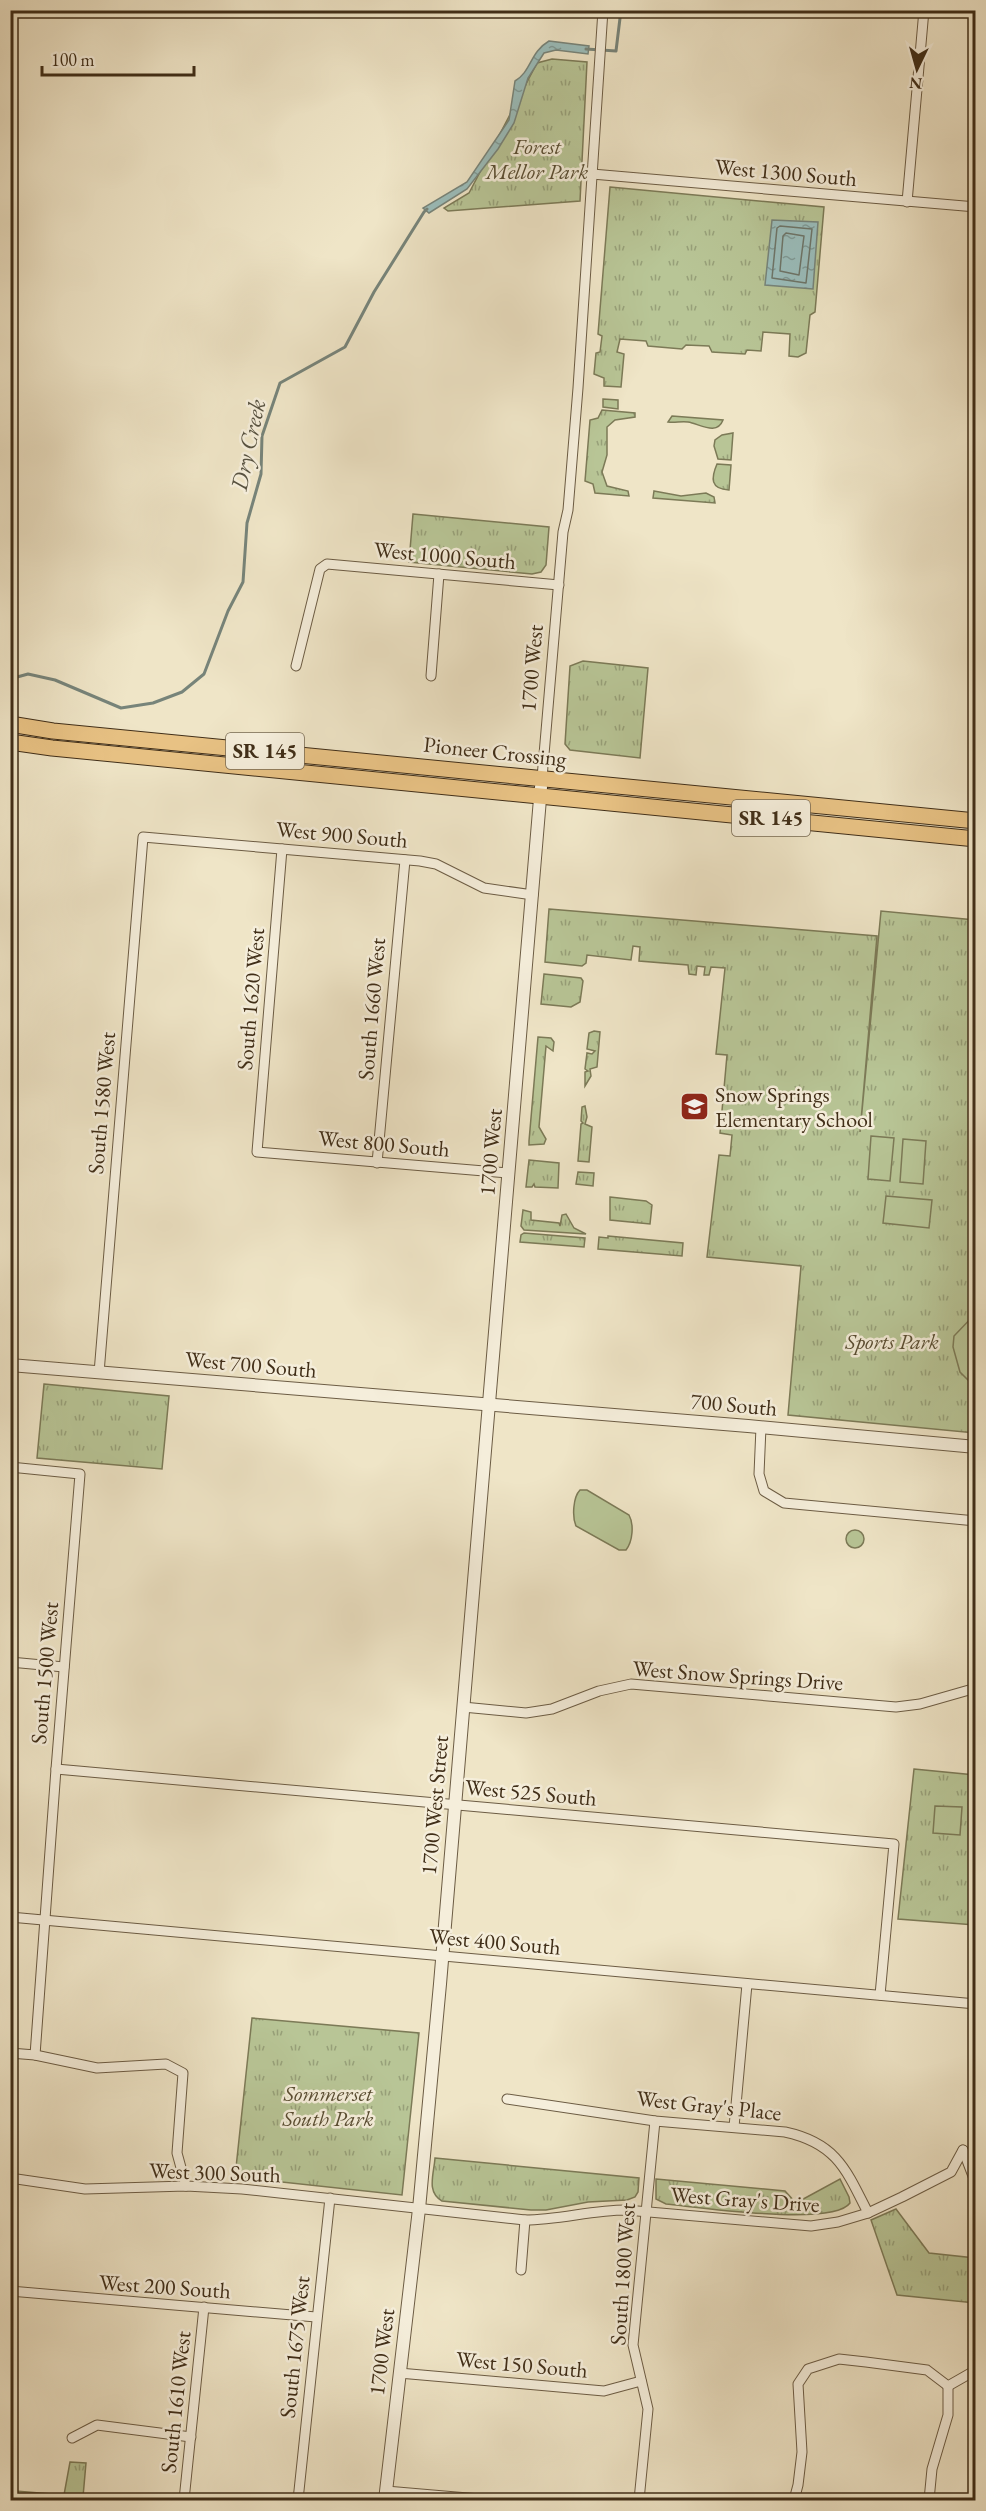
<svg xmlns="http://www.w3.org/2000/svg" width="986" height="2511" font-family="'EB Garamond',serif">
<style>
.grass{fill:url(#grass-tufts);stroke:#7c7a57;stroke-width:1.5}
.pitch{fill:#b8c596;stroke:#7c7a57;stroke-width:1.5}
.water{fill:url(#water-ripples);stroke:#77847a;stroke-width:1.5}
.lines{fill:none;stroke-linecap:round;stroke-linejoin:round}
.shore{stroke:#6e766a;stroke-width:1.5}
.stream{stroke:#77847a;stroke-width:3}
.minor-casing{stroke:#6c5c44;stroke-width:11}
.tertiary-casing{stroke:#6c5c44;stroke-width:14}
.trunk-casing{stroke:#402e18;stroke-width:17}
.minor{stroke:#f5eedb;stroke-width:9}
.tertiary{stroke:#f5eedb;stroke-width:12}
.trunk{stroke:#e8c284;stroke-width:15}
.labels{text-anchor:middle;stroke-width:5;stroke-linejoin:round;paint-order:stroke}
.shield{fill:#f5eedb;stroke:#766852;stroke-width:1.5}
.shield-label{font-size:21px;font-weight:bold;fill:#402e18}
.park-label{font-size:22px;font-style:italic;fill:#584c31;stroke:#f5eedb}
.street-label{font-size:22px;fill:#402e18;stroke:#f5eedb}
.poi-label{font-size:22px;fill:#402e18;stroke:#f5eedb;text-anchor:start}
.water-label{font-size:24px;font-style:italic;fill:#575241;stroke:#f5eedb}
</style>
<defs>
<pattern id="grass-tufts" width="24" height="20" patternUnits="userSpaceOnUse" patternTransform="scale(1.5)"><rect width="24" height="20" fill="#b8c596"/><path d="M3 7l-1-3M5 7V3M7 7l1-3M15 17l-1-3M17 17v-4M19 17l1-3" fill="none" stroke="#97a079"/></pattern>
<pattern id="water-ripples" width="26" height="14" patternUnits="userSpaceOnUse" patternTransform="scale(1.5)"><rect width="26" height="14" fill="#9bbebc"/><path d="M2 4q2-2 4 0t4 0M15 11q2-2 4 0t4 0" fill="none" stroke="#809b98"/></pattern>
</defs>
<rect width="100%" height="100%" fill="#efe5c7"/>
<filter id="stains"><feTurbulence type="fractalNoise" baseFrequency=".00333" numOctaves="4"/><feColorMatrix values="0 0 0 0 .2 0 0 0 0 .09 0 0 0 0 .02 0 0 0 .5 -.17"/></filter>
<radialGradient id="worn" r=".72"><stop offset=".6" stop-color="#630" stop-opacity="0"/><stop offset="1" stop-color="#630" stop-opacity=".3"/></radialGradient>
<g class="grass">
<path d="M552 59 587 62 580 201 448 211 444 208 469 193 537 63Z"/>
<path d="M610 187 824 207 815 312 810 315 806 353 798 357 789 356 790 334 763 332 761 351 747 350 745 354 712 352 709 346 686 345 682 349 648 346 646 341 620 339 617 352 624 354 621 387 604 386V378L594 374 596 353 600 352 602 336 598 334Z"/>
<path d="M603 399 618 400V409L603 407Z"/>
<path d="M602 410 635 413V417L615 420 607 427V455L602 472 607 486 628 491 629 496 595 493 593 484 585 481 590 420 598 418Z"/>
<path d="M672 416 723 420C717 436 700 424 688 422 681 421 675 423 668 422Z"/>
<path d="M733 433 731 460 718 459 714 446 715 440 722 435Z"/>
<path d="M717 464 731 465 729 490C710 489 711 478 717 464Z"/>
<path d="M654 491 681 496 706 493 714 497 715 503 653 498Z"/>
<path d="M413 514 549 527 546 565 541 572 532 574 409 562Z"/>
<path d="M583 661 648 668 640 758 570 750 565 744 570 666Z"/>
<path d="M549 909 877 936 860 1132 881 911 975 920V1433L788 1415 801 1266 707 1257 719 1155 730 1156 732 1135 720 1133 727 1055 716 1054 725 968 711 967 709 975H704L705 967 697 966 696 975 689 974 688 965 639 961 640 947 633 946 631 960 587 955 586 963 582 966 545 962Z"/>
<path d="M544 974 581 978 583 981 580 1002 571 1007 541 1004Z"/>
<path d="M594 1031 600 1032 597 1067 590 1069 591 1076 585 1086V1072L588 1071 585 1069 587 1053 592 1054 595 1051 587 1049 589 1033Z"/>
<path d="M538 1037 551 1038 554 1042 553 1051 546 1046 539 1127 546 1139 544 1144 529 1145V1141Z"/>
<path d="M585 1106 587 1117 585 1124 592 1127 589 1162 578 1161 581 1124 583 1123 581 1121 582 1107Z"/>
<path d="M529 1160 559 1163 558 1188 535 1187 534 1184 532 1187H526Z"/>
<path d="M578 1172 594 1173 593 1186 576 1184Z"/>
<path d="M610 1197 646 1201 652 1205 650 1224 610 1220Z"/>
<path d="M523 1210 531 1212V1220L559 1223 560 1226 562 1215 566 1214 574 1228 586 1234 524 1230 521 1226Z"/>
<path d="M524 1233 585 1238 584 1247 520 1242 521 1235Z"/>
<path d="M608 1236 683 1243 682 1256 598 1249 599 1237 608 1238Z"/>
<path d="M44 1384 169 1396 162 1469 37 1458Z"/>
<circle cx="855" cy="1539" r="9"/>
<path d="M914 1769 975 1775V1925L898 1919Z"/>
<path d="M252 2018 419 2033 402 2195 235 2177Z"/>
<path d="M435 2158 639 2178 638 2192 635 2197 627 2200 588 2202 546 2210H531L442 2201C426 2192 434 2174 435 2158Z"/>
<path d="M656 2179 785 2191 796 2203 840 2179 849 2197 850 2203C833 2227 698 2207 666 2204L656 2199Z"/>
<path d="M896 2209 929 2253 975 2258V2303L897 2295 871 2220Z"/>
<path d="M70 2462 86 2463 83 2497 121 2500H14L16 2491 64 2495Z"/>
</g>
<g class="pitch">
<path d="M871 1136 894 1138 890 1181 868 1179Z"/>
<path d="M903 1139 926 1141 923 1184 900 1182Z"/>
<path d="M886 1196 932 1200 929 1228 883 1223Z"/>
<path d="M975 1314V1387L960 1372 953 1347 954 1336Z"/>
<path d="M580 1490H587L629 1515C634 1524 633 1541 626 1550H619L576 1526C572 1517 573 1497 580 1490Z"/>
<path d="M935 1806 962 1807 960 1835 933 1833Z"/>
</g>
<g class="water">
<path d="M549 41 589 46 588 54 556 50 544 53 528 78 514 123 498 149 467 189 429 213 423 208 467 182 509 120 515 81C531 72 530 52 549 41Z"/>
<path d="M772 220 818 222 813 289 765 285Z"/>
</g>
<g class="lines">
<g class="shore">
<path d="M780 226 812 229 806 283 772 278 777 228Z"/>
<path d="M786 233 804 236 799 275 780 271 783 236Z"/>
</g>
<g class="stream">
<path d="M586 49 616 51 621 10"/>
<path d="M10 679 28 674 55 680 121 708 153 703 182 692 204 674 228 611 243 582 247 523 261 474 262 436 280 383 345 347 374 292 424 212 427 209"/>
</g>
<defs>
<g id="minor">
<path d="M592 174 976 207"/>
<path d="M907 202 924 10"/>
<path d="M296 666 320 569 327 564 559 585"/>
<path d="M431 676 439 574"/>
<path d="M542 778 563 532 568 510 578 388 603 10"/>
<path d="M282 849 257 1152 508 1173"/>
<path d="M377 1163 405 860"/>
<path d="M99 1373 143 837 420 861 436 864 484 888 533 895"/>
<path d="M761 1427 759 1474 764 1491 784 1503 976 1521"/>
<path d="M10 1467 80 1474 56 1769 35 2055"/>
<path d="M10 1662 64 1667"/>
<path d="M463 1707 526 1713 552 1709 599 1691 631 1684 896 1707 920 1704 976 1688"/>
<path d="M56 1769 894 1844 880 1995"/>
<path d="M10 1917 976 2004"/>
<path d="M10 2053 35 2055 97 2068 166 2064 183 2073 177 2153 186 2186"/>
<path d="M507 2099 655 2121 785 2132C836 2143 846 2169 868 2213"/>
<path d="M734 2127 747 1984"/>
<path d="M963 2150 976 2184"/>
<path d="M10 2178 85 2189 186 2186 242 2189 525 2220C559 2220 592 2210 626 2210L811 2226 838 2222 868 2213 902 2197 951 2172 963 2150"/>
<path d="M521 2270 525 2220"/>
<path d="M10 2291 316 2317"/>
<path d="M399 2373 604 2391 641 2381"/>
<path d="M72 2438 97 2425 191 2437"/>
<path d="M386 2491 491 2500"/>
<path d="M184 2500 204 2307"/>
<path d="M298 2500 330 2198"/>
<path d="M639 2500 648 2409 633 2345 655 2121"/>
<path d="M794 2500 798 2485 802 2452 798 2384 808 2369 839 2359 866 2362 927 2370 948 2386 976 2370"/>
<path d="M929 2500 932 2469 948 2415V2386"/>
</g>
<g id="tertiary">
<path d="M10 1365 748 1426 976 1447"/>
<path d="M385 2500 419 2209 440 1984 541 787"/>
</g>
<g id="trunk">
<path d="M10 724 53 731 976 821"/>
<path d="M10 742 52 748 976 839"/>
</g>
</defs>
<use href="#minor" class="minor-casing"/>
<use href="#tertiary" class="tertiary-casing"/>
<use href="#trunk" class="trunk-casing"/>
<use href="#minor" class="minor"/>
<use href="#tertiary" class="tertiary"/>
<use href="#trunk" class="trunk"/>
</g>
<defs>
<symbol id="school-square" viewBox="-11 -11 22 22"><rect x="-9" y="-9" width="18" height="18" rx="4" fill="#8f2418" stroke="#f5eedb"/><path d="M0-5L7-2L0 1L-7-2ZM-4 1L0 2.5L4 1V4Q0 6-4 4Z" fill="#fff"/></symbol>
</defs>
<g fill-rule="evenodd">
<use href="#school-square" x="678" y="1090" width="33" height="33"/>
</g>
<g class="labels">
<g class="shield">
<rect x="226" y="733" width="78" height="36" rx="4.5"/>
<rect x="732" y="800" width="78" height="36" rx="4.5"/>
</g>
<g class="shield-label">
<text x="265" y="758">SR 145</text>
<text x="771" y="825">SR 145</text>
</g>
<g class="park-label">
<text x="537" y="154">Forest<tspan x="537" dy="25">Mellor Park</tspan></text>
<text x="892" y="1349">Sports Park</text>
<text x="328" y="2101">Sommerset<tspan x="328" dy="25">South Park</tspan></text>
</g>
<g class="street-label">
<text transform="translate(786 172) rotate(5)" y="8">West 1300 South</text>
<text transform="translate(445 555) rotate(5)" y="8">West 1000 South</text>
<text transform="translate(531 668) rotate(-85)" y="8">1700 West</text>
<text transform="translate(495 751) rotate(6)" y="8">Pioneer Crossing</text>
<text transform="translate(342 834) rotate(5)" y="8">West 900 South</text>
<text transform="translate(250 999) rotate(-85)" y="8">South 1620 West</text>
<text transform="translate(371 1009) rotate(-85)" y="8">South 1660 West</text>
<text transform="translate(101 1103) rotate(-85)" y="8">South 1580 West</text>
<text transform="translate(384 1143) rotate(5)" y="8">West 800 South</text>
<text transform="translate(490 1152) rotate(-85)" y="8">1700 West</text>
<text transform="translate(251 1364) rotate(5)" y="8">West 700 South</text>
<text transform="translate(734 1404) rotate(5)" y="8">700 South</text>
<text transform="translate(44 1673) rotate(-85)" y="8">South 1500 West</text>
<text transform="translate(738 1675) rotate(4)" y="8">West Snow Springs Drive</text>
<text transform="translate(531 1792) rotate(5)" y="8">West 525 South</text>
<text transform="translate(434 1805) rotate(-85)" y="8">1700 West Street</text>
<text transform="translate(495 1941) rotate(5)" y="8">West 400 South</text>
<text transform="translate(709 2105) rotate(6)" y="8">West Gray's Place</text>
<text transform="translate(215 2172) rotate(2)" y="8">West 300 South</text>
<text transform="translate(745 2199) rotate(4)" y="8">West Gray's Drive</text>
<text transform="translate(622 2274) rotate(-86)" y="8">South 1800 West</text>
<text transform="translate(165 2286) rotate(4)" y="8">West 200 South</text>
<text transform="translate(294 2347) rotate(-84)" y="8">South 1675 West</text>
<text transform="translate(381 2352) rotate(-83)" y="8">1700 West</text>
<text transform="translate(522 2364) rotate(5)" y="8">West 150 South</text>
<text transform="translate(175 2402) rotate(-84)" y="8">South 1610 West</text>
</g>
<g class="poi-label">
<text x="715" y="1102">Snow Springs<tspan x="715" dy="25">Elementary School</tspan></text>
</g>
<g class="water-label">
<text transform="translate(248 445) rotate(-78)" y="8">Dry Creek</text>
</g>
</g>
<rect width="986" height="2511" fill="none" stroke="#efe5c7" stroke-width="36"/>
<rect x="12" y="12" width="962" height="2487" fill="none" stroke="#402e18" stroke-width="3"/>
<rect x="18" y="18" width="950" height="2475" fill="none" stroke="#402e18" stroke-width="1.5"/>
<g transform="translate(917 69) rotate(185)" stroke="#f5eedb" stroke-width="4.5" paint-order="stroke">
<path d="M0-4.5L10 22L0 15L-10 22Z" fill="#402e18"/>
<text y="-9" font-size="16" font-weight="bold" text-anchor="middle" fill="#402e18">N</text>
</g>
<path d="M42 66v9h152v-9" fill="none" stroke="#402e18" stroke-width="3"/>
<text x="51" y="66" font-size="18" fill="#402e18" stroke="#f5eedb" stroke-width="4.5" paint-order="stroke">100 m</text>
<rect width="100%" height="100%" filter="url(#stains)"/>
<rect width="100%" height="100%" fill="url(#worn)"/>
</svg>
